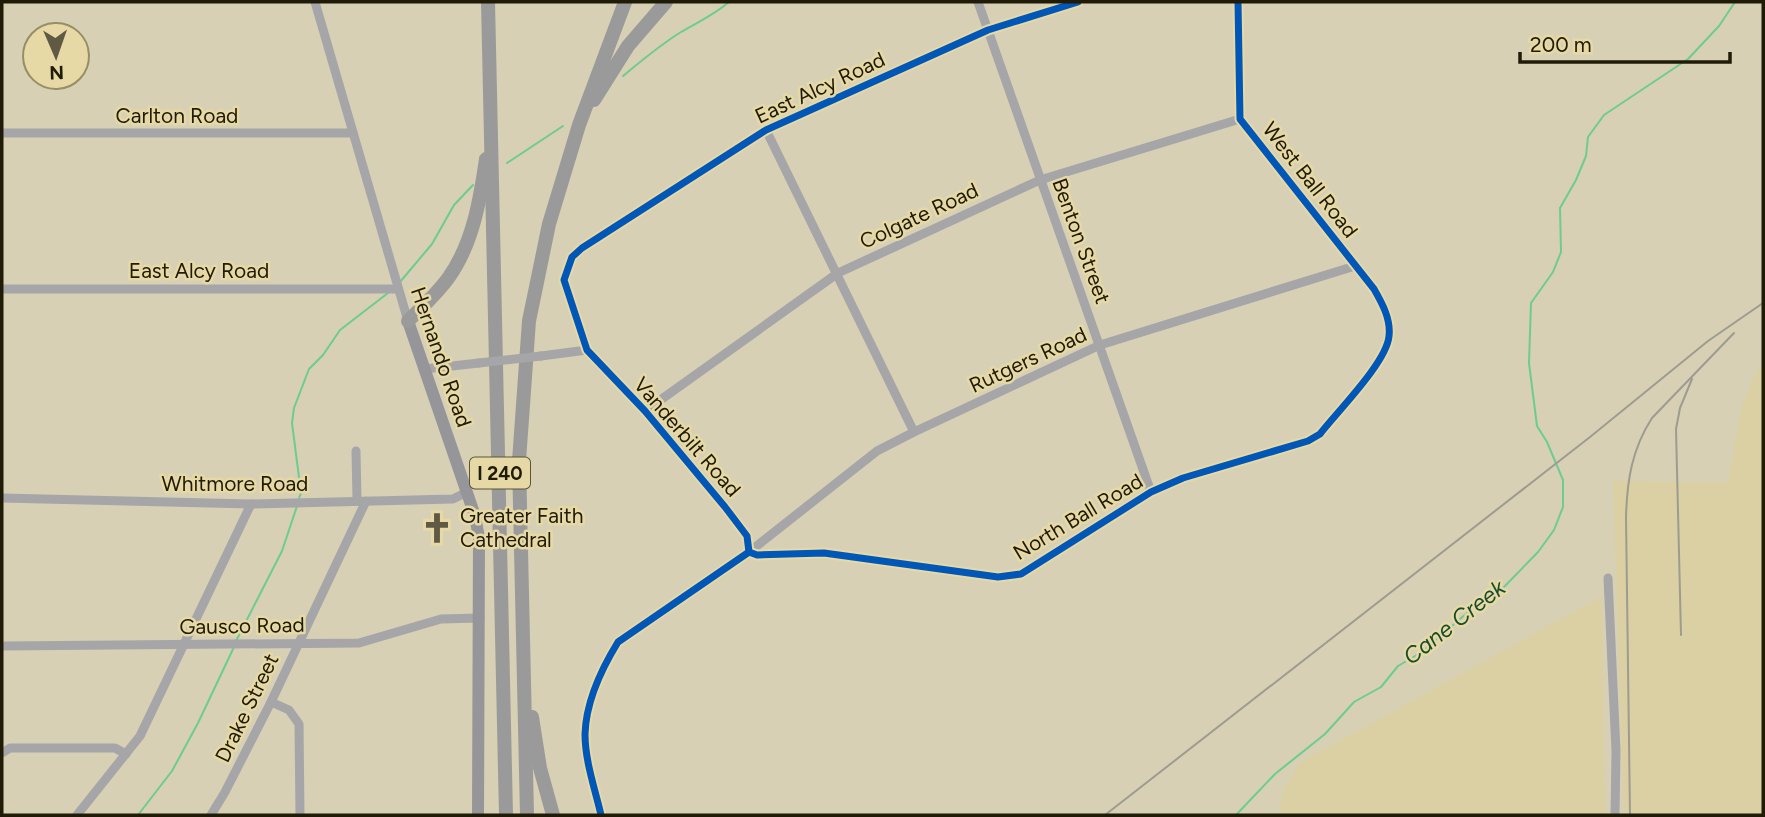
<svg xmlns="http://www.w3.org/2000/svg" width="1765" height="817" font-family="Figtree,sans-serif">
<style>
.built{fill:#dbd0a3}
.lines{fill:none;stroke-linecap:round;stroke-linejoin:round}
.stream{stroke:#6dcc8f;stroke-width:2}
.minor{stroke:#a6a6a9;stroke-width:9}
.major{stroke:#96969a;stroke-width:12}
.highway{stroke:#9b9a9a;stroke-width:14}
.rail{stroke:#9e9b90;stroke-width:2}
.minor-bridge{stroke:#a6a6a9;stroke-width:9}
.cycleway-casing{stroke:#e6d9a5;stroke-width:11}
.cycleway{stroke:#0057b8;stroke-width:7}
.labels{text-anchor:middle;stroke-width:5;stroke-linejoin:round;paint-order:stroke}
.shield{fill:#e6d9a5;stroke:#5b5436;stroke-width:2}
.shield-label{font-size:19px;font-weight:bold;fill:#201b07}
.street-label{font-size:21px;fill:#201b07;stroke:#e6d9a5}
.poi-label{font-size:21px;fill:#201b07;stroke:#e6d9a5;text-anchor:start}
.water-label{font-size:23px;font-style:italic;fill:#174c2e;stroke:#e6d9a5}
</style>
<rect width="100%" height="100%" fill="#d7d0b4"/>
<g class="built">
<path d="M1763 364V815H1624L1613 481 1728 483 1741 408 1754 376Z"/>
<path d="M1602 596 1605 815H1280L1282 792 1299 763Z"/>
</g>
<g class="lines">
<g class="stream">
<path d="M623 76C641 61 660 45 681 32 698 22 714 15 729 2"/>
<path d="M507 163 563 126"/>
<path d="M400 282 432 244 454 205 473 185"/>
<path d="M299 498 301 493 292 423 294 408 309 369 323 355 340 330 388 293"/>
<path d="M236 641 282 551 297 506"/>
<path d="M138 815 172 771 198 723 234 647"/>
<path d="M1236 815 1275 774 1325 734 1354 702 1381 687 1398 666 1422 652 1475 606 1504 587 1538 552 1554 530 1563 507V480L1547 442 1537 426 1529 363 1531 303 1553 272 1561 252 1560 208 1576 180 1586 156 1588 137 1604 115 1688 59 1719 26 1735 2"/>
</g>
<g class="minor">
<path d="M315 2 408 321"/>
<path d="M978 2 1151 492"/>
<path d="M766 130 914 432"/>
<path d="M2 133H353"/>
<path d="M2 289H397"/>
<path d="M541 356 587 350"/>
<path d="M425 369 479 363"/>
<path d="M645 411 838 273 1040 180 1240 119"/>
<path d="M356 451 357 500"/>
<path d="M2 498 251 504 453 499 467 492"/>
<path d="M749 552 747 536 725 507 645 411 587 350 564 280 572 257 582 248 766 130 988 30 1078 2"/>
<path d="M749 552 877 451 914 432 1100 345 1355 266"/>
<path d="M1608 578 1616 751 1615 815"/>
<path d="M2 646 359 643 441 619 480 618"/>
<path d="M271 702 289 710 299 724 300 815"/>
<path d="M2 753 10 748H115L126 754"/>
<path d="M77 815 140 736 251 504"/>
<path d="M211 815 225 792 271 702 366 501"/>
<path d="M601 815C595 789 585 761 585 734 586 702 602 668 618 642L749 552 757 555 824 553 998 577 1021 574 1151 492 1183 478 1308 441 1320 434C1337 412 1387 362 1389 336 1391 319 1382 303 1374 289L1240 119 1238 2"/>
</g>
<path class="major" d="M408 321 475 516 479 538 478 815"/>
<g class="highway">
<path d="M488 2 506 815"/>
<path d="M594 100 628 46 666 2"/>
<path d="M408 321C422 307 437 294 449 277 473 243 480 200 486 159"/>
<path d="M532 717 540 768 553 815"/>
<path d="M527 815 519 461 529 321 549 224 579 125 625 2"/>
</g>
<g class="rail">
<path d="M1681 635 1676 429 1680 408 1692 379"/>
<path d="M1105 815 1590 437 1708 341 1763 303"/>
<path d="M1630 815 1626 517C1627 480 1632 449 1652 418L1734 333"/>
</g>
<path class="minor-bridge" d="M479 363 541 356"/>
<defs>
<g id="cycleway">
<path d="M749 552 747 536 725 507 645 411 587 350 564 280 572 257 582 248 766 130 988 30 1078 2"/>
<path d="M601 815C595 789 585 761 585 734 586 702 602 668 618 642L749 552 757 555 824 553 998 577 1021 574 1151 492 1183 478 1308 441 1320 434C1337 412 1387 362 1389 336 1391 319 1382 303 1374 289L1240 119 1238 2"/>
</g>
</defs>
<use href="#cycleway" class="cycleway-casing"/>
<use href="#cycleway" class="cycleway"/>
</g>
<defs>
<symbol id="church-bare" viewBox="-9 -9 18 18"><path d="M-1.2-6h2.4v3.5h3.3v2.4h-3.3V6h-2.4V-.1h-3.3v-2.4h3.3Z" fill="#605a44" stroke="#e6d9a5" stroke-width="2.5" paint-order="stroke"/></symbol>
</defs>
<g fill-rule="evenodd">
<use href="#church-bare" x="415" y="506" width="44" height="44"/>
</g>
<g class="labels">
<rect class="shield" x="470" y="457.5" width="60" height="31" rx="5"/>
<g class="shield-label">
<text x="500" y="480">I 240</text>
</g>
<g class="street-label">
<text transform="translate(820 88) rotate(-25)" y="7">East Alcy Road</text>
<text x="177" y="123">Carlton Road</text>
<text transform="translate(1310 180) rotate(52)" y="7">West Ball Road</text>
<text transform="translate(919 216) rotate(-25)" y="7">Colgate Road</text>
<text transform="translate(1081 241) rotate(70)" y="7">Benton Street</text>
<text x="199" y="278">East Alcy Road</text>
<text transform="translate(441 357) rotate(71)" y="7">Hernando Road</text>
<text transform="translate(1028 360) rotate(-25)" y="7">Rutgers Road</text>
<text transform="translate(687 437) rotate(49)" y="7">Vanderbilt Road</text>
<text x="235" y="491">Whitmore Road</text>
<text transform="translate(1078 517) rotate(-31)" y="7">North Ball Road</text>
<text transform="translate(242 626) rotate(-1)" y="7">Gausco Road</text>
<text transform="translate(247 708) rotate(-64)" y="7">Drake Street</text>
</g>
<g class="poi-label">
<text x="460" y="523">Greater Faith<tspan x="460" dy="24">Cathedral</tspan></text>
</g>
<g class="water-label">
<text transform="translate(1454 622) rotate(-38)" y="8">Cane Creek</text>
</g>
</g>
<rect width="1765" height="817" fill="none" stroke="#201b07" stroke-width="7"/>
<g transform="translate(56 56) rotate(178)"><circle r="33" fill="#e6d9a5" stroke="#978d66" stroke-width="2"/>
<path d="M0-5L12 26L0 18L-12 26Z" fill="#605a44"/>
<text y="-10" font-size="19" font-weight="bold" text-anchor="middle" fill="#201b07">N</text>
</g>
<path d="M1520 52v10h210v-10" fill="none" stroke="#201b07" stroke-width="3.5"/>
<text x="1530" y="52" font-size="21" fill="#201b07" stroke="#e6d9a5" stroke-width="5" paint-order="stroke">200 m</text>
</svg>
